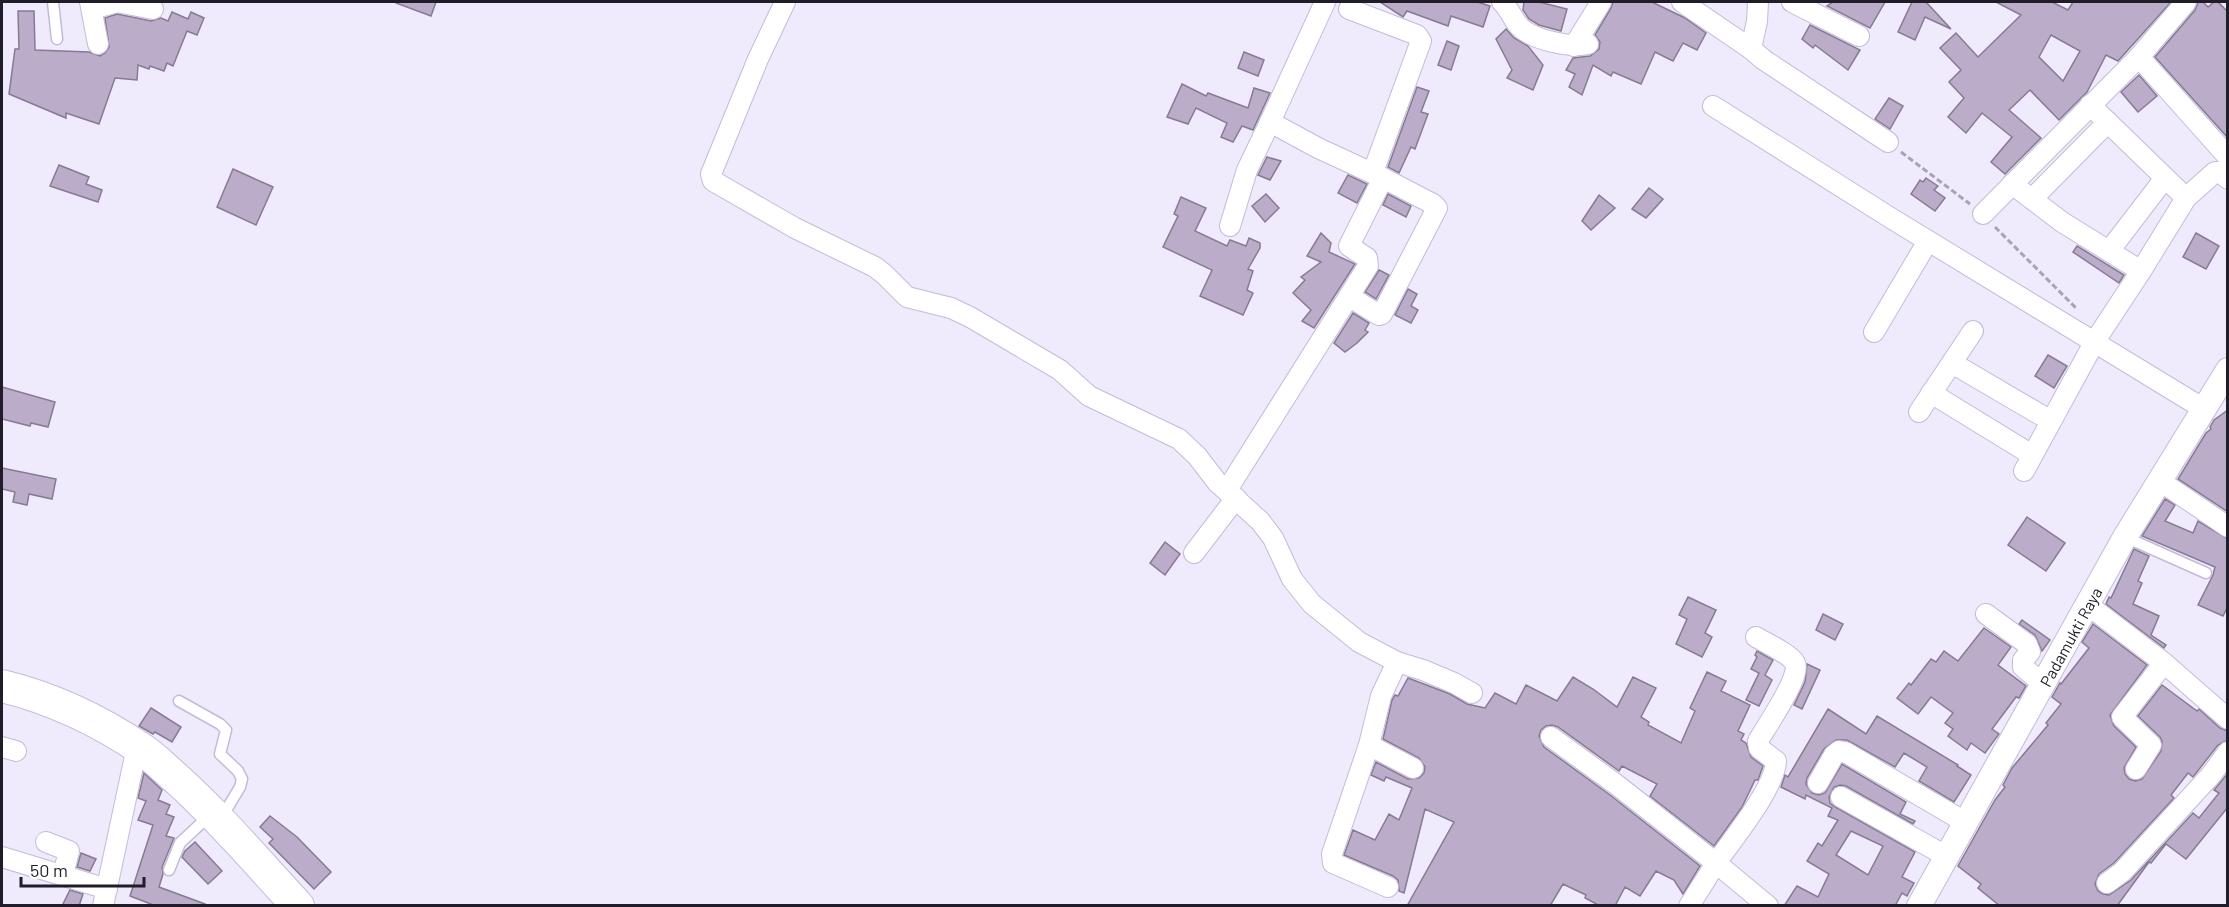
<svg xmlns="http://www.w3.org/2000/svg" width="2229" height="907" font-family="Barlow,sans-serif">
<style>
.building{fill:#bbadc9;stroke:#877a94;stroke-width:1.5;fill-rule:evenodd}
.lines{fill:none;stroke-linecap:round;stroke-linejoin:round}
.service-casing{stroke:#c4bbd8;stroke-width:13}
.minor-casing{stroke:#c4bbd8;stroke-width:22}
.tertiary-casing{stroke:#c4bbd8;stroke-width:26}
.primary-casing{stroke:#c4bbd8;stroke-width:34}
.path{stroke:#a9a4b4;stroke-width:3;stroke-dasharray:6 3;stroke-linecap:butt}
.service{stroke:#fff;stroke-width:10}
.minor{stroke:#fff;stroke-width:20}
.tertiary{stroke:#fff;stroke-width:24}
.primary{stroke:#fff;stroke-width:32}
.labels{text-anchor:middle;stroke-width:4.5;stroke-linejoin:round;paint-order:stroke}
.street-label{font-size:16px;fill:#211d28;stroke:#fff}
</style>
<rect width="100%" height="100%" fill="#efeafc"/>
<g class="building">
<path d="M396 2H436L431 16 396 3Z"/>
<path d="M1380 2H1477L1490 6 1483 27 1451 16 1448 26 1407 11 1403 17Z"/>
<path d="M1524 2H1539L1567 9 1561 31 1539 25 1529 19 1523 10Z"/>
<path d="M1613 2H1652L1685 18 1706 33 1697 50 1683 43 1673 61 1655 52 1641 84 1613 72 1611 76 1593 65 1582 95 1569 87 1575 74 1566 70 1573 58 1590 56 1599 49 1600 42 1595 35 1611 8Z"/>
<path d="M1833 2H1885L1870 28 1827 6Z"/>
<path d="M1912 2H1926L1951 29 1925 17 1915 40 1898 32Z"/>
<path d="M1996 2H2052L2068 10 2073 2H2171L2118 61 2106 55 2087 92 2059 120 2030 90 2009 110 2041 138 2005 174 1991 162 2012 137 1982 113 1966 133 1948 117 1964 98 1949 82 1961 70 1940 48 1956 33 1978 57 2021 15ZM2051 35 2080 51 2063 81 2039 57Z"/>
<path d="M2198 2H2203L2208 7 2214 2H2218L2228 12V138L2155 57 2195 10Z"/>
<path d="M18 11H34L35 50 89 52 100 56 105 53 109 47 105 18 117 14 151 21 161 18 168 21 172 12 188 19 191 12 204 18 197 35 187 31 173 66 167 63 164 71 150 66 149 69 138 65 137 80 115 78 99 124 66 113V118L9 94 15 49H19Z"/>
<path d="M1810 25 1860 50 1848 70 1815 45 1813 48 1802 39Z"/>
<path d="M1506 29 1514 38 1528 46 1543 65 1533 90 1507 78 1512 70 1496 39Z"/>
<path d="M1447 41 1459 46 1451 70 1438 65Z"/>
<path d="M1244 52 1264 60 1258 76 1238 68Z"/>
<path d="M2139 75 2157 96 2138 112 2121 92Z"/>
<path d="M1182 84 1206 96 1208 93 1248 108 1254 88 1270 93 1253 130 1242 126 1233 142 1221 137 1227 123 1196 108 1188 124 1167 117Z"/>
<path d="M1417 87 1429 91 1421 112 1428 114 1415 149 1411 147 1399 173 1388 167Z"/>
<path d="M1889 98 1903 106 1890 129 1875 119Z"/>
<path d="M1267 157 1281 161 1270 180 1258 175Z"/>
<path d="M59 165 89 177 86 184 102 190 98 202 50 186Z"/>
<path d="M233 169 273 187 256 225 217 207Z"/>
<path d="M1348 175 1367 184 1357 203 1338 193Z"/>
<path d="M1926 178 1938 186 1934 190 1945 198 1935 211 1911 194 1920 180 1923 182Z"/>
<path d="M1649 188 1663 199 1646 218 1632 209Z"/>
<path d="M1266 194 1279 208 1265 222 1252 206Z"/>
<path d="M1388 194 1411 206 1406 217 1383 205Z"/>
<path d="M1599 195 1615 208 1591 230 1582 221Z"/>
<path d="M1181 197 1206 208 1195 231 1227 246 1230 240 1246 246 1249 238 1260 243V248L1248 269 1253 271 1247 290 1253 293 1243 315 1200 296 1212 270 1163 247 1178 216 1174 214Z"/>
<path d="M1321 233 1331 243 1329 252 1355 264 1314 328 1302 321 1311 310 1293 293 1305 280 1301 277 1321 262 1307 256Z"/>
<path d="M2196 233 2219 246 2206 269 2183 257Z"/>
<path d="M2077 246 2124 275 2119 283 2073 252Z"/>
<path d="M1379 270 1389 275 1376 299 1365 292Z"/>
<path d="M1408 289 1417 294 1411 306 1418 310 1411 323 1395 315Z"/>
<path d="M1353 313 1369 323 1365 330 1368 332 1357 343 1345 352 1334 343Z"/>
<path d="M2048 355 2067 366 2054 388 2035 376Z"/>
<path d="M2 387 55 402 48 427 31 423 30 426 2 419Z"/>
<path d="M2228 410V512L2178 479 2206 433 2211 429 2210 427 2214 420Z"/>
<path d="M2 468 56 479 52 499 29 494 27 505 13 502 15 492 2 489Z"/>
<path d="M2165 499 2175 505 2165 521 2193 533 2198 521 2228 539V606L2223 616 2198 605 2213 575 2215 567 2142 536Z"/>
<path d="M2027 517 2065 543 2046 571 2008 545Z"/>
<path d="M1165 542 1180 554 1165 575 1150 563Z"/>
<path d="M2134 549 2149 556 2138 581 2142 583 2133 604 2159 616 2151 635 2166 645 2164 648 2106 604 2109 597 2111 598Z"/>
<path d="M1688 597 1716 610 1705 633 1712 637 1702 657 1676 644 1687 619 1679 615Z"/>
<path d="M1823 614 1843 624 1835 640 1816 630Z"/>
<path d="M2022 620 2050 640 2042 651 2035 635 2019 624Z"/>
<path d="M2093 624 2147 665 2110 715 2114 726 2136 747 2124 768 2125 774 2129 779 2135 781 2142 779 2161 751 2162 741 2160 737 2138 716 2162 685 2197 711 2199 709 2220 728 2228 731V740L2218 745 2193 777 2188 773 2171 795 2174 798 2114 863 2099 874 2095 884 2098 891 2103 894 2109 895 2131 880 2193 813 2199 818 2219 793 2214 790 2228 773V807L2186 859 2166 844 2151 863 2149 862 2117 906H2000L1978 888 1981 884 1958 866 1995 800 2005 787 2003 785 2012 768 2048 725 2046 723 2061 704 2052 697 2060 683 2061 684 2089 648 2082 642Z"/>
<path d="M1984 628 2011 647 1998 665 2026 686 2019 698 2016 697 1992 729 1999 734 1985 753 1971 743 1967 750 1948 736 1953 729 1945 723 1953 713 1931 697 1918 714 1897 698 1909 683 1911 685 1931 659 1936 662 1944 651 1958 661Z"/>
<path d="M1757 651 1773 660 1765 675 1772 680 1759 706 1746 700 1759 673 1751 669 1757 657 1755 655Z"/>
<path d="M1807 664 1820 670 1802 709 1794 705 1805 682Z"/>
<path d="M1707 672 1726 681 1721 691 1750 705 1738 731 1744 734 1741 740 1746 743 1751 757 1763 766 1758 780H1755L1742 807 1714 846 1650 796 1657 784 1622 766 1619 771 1558 727 1552 725 1546 726 1541 730 1539 736 1544 747 1610 795 1700 866 1683 894 1674 880 1656 871 1640 896 1625 887 1615 906H1600L1585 898 1586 895 1563 884 1550 906H1407L1454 822 1425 809 1404 893 1399 891 1398 880 1393 876 1344 855 1353 830 1375 840 1389 814 1399 820 1412 788 1386 777 1384 781 1371 775 1376 762 1408 779 1419 778 1424 773 1425 767 1419 758 1383 739 1392 700 1395 695 1398 696 1408 678 1450 694 1467 704 1485 708 1495 693 1516 704 1526 685 1557 701 1573 677 1593 689 1617 707 1633 677 1656 688 1641 717 1649 722 1648 725 1681 743 1695 711 1690 708Z"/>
<path d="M151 708 181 727 172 742 155 732 153 734 139 726Z"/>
<path d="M1828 709 1866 734 1877 716 1958 765 1957 766 1971 775 1954 802 1919 781 1927 767 1904 753 1895 767 1847 740H1836L1824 749 1807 778 1806 784 1812 793 1819 795 1825 793 1842 764 1906 802 1900 814 1915 821 1913 824 1846 786 1840 785 1834 787 1829 797 1830 803 1835 807 1915 852 1902 877 1914 883 1907 896 1902 893 1895 906H1784L1797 886 1818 897 1829 874 1807 861 1818 843 1822 846 1838 820 1828 816 1832 808 1806 795 1805 799 1781 787 1785 775 1788 777ZM1851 831 1883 846 1868 875 1836 855Z"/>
<path d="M144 773 162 790 158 800 170 805 166 814 174 817 166 836 174 838 162 867 163 874 159 887 205 904 204 906H156L130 896 153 825 138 820 146 801 138 798Z"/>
<path d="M270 816 297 837 331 872 314 889 269 843 273 839 260 827Z"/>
<path d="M195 842 222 871 208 884 182 857 185 851Z"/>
<path d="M81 853 96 859 90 871 77 867Z"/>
<path d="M70 890 83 894 79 906H62Z"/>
</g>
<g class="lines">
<defs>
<g id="service">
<path d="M53 2 57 39"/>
<path d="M2125 537 2206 573"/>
<path d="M179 701 220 724 226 730 220 754 238 771 242 779 240 787 222 817"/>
<path d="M169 870 180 843 211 814"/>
</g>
<g id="minor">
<path d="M90 2 98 44"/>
<path d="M785 2 758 59 711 174 713 181 795 228 875 267 884 274 907 297 951 308 970 317 1060 370 1089 396 1179 439 1197 456 1217 482 1260 521 1273 538 1292 579 1312 604 1359 642 1397 662 1423 670 1454 683 1472 693"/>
<path d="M1502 2C1510 9 1513 21 1521 28 1534 40 1571 48 1588 44"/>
<path d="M1682 2 1751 49"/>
<path d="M1758 2 1757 21 1751 49 1764 60 1888 142"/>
<path d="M1792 2 1859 36"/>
<path d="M92 9 117 2 153 9"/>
<path d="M1349 9 1417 35 1421 41 1373 172"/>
<path d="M1574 46 1601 2"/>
<path d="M2139 57 2186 2"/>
<path d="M2090 105 2186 198"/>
<path d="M1713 106 1894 220 2204 409"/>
<path d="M1270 122 1325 2"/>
<path d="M2012 184 2062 222 2141 271 2186 198 2215 172H2220L2228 179"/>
<path d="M2032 199 2108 122"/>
<path d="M1983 214 2139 57 2228 157"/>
<path d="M2109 251 2165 178"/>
<path d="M1350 297 1379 315 1382 314 1437 208 1433 204 1383 178"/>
<path d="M1874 332 1928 241"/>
<path d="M1952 363 2051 421"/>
<path d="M1931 393 2032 455"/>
<path d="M1919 412 1973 331"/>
<path d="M2024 471 2095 341 2141 271"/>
<path d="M2160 481 2228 527"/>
<path d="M1227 490 1368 266 1367 258 1349 246 1383 178 1318 148 1270 122 1247 170 1230 226"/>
<path d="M1194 553 1236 498"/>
<path d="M2088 605 2164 663 2228 719"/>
<path d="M1986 614 2027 644 2030 652 2023 660V667L2044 685"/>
<path d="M1397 662 1381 696 1369 745 1413 768"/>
<path d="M1551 737 1617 785 1716 863C1732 840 1775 788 1776 761L1759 748 1758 741C1766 727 1802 675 1795 663 1790 654 1766 643 1756 637"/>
<path d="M1369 745 1332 854 1333 863 1388 887"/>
<path d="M2 747 16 751"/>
<path d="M2136 769 2151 745 2122 717 2164 663"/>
<path d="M1818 783 1834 755 1839 751 1845 752 1965 822"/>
<path d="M1841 797 1946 856"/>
<path d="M46 842 69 851 63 875"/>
<path d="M2 857 107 889"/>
<path d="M2107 883 2122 872 2211 775 2228 752"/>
<path d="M103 906 137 747"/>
<path d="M1689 906 1716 863 1768 906"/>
</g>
<path id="tertiary" d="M1919 906 2125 537 2228 370"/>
<path id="primary" d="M2 686C52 698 100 721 143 750 155 758 166 770 178 780 221 819 258 863 298 906"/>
</defs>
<use href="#service" class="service-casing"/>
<use href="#minor" class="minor-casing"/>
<use href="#tertiary" class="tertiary-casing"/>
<use href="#primary" class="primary-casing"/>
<g class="path">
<path d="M1901 152 1970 204"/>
<path d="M1995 227 2077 309"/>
</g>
<use href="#service" class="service"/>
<use href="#minor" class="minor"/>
<use href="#tertiary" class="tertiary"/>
<use href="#primary" class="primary"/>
</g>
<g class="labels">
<g class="street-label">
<text transform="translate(2071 637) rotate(-61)" y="6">Padamukti Raya</text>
</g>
</g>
<rect width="2229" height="907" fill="none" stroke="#211d28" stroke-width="6"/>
<path d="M21 877v9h123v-9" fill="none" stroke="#211d28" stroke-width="3"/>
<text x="30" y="877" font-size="18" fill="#211d28" stroke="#ffffff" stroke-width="4.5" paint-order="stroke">50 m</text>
</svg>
